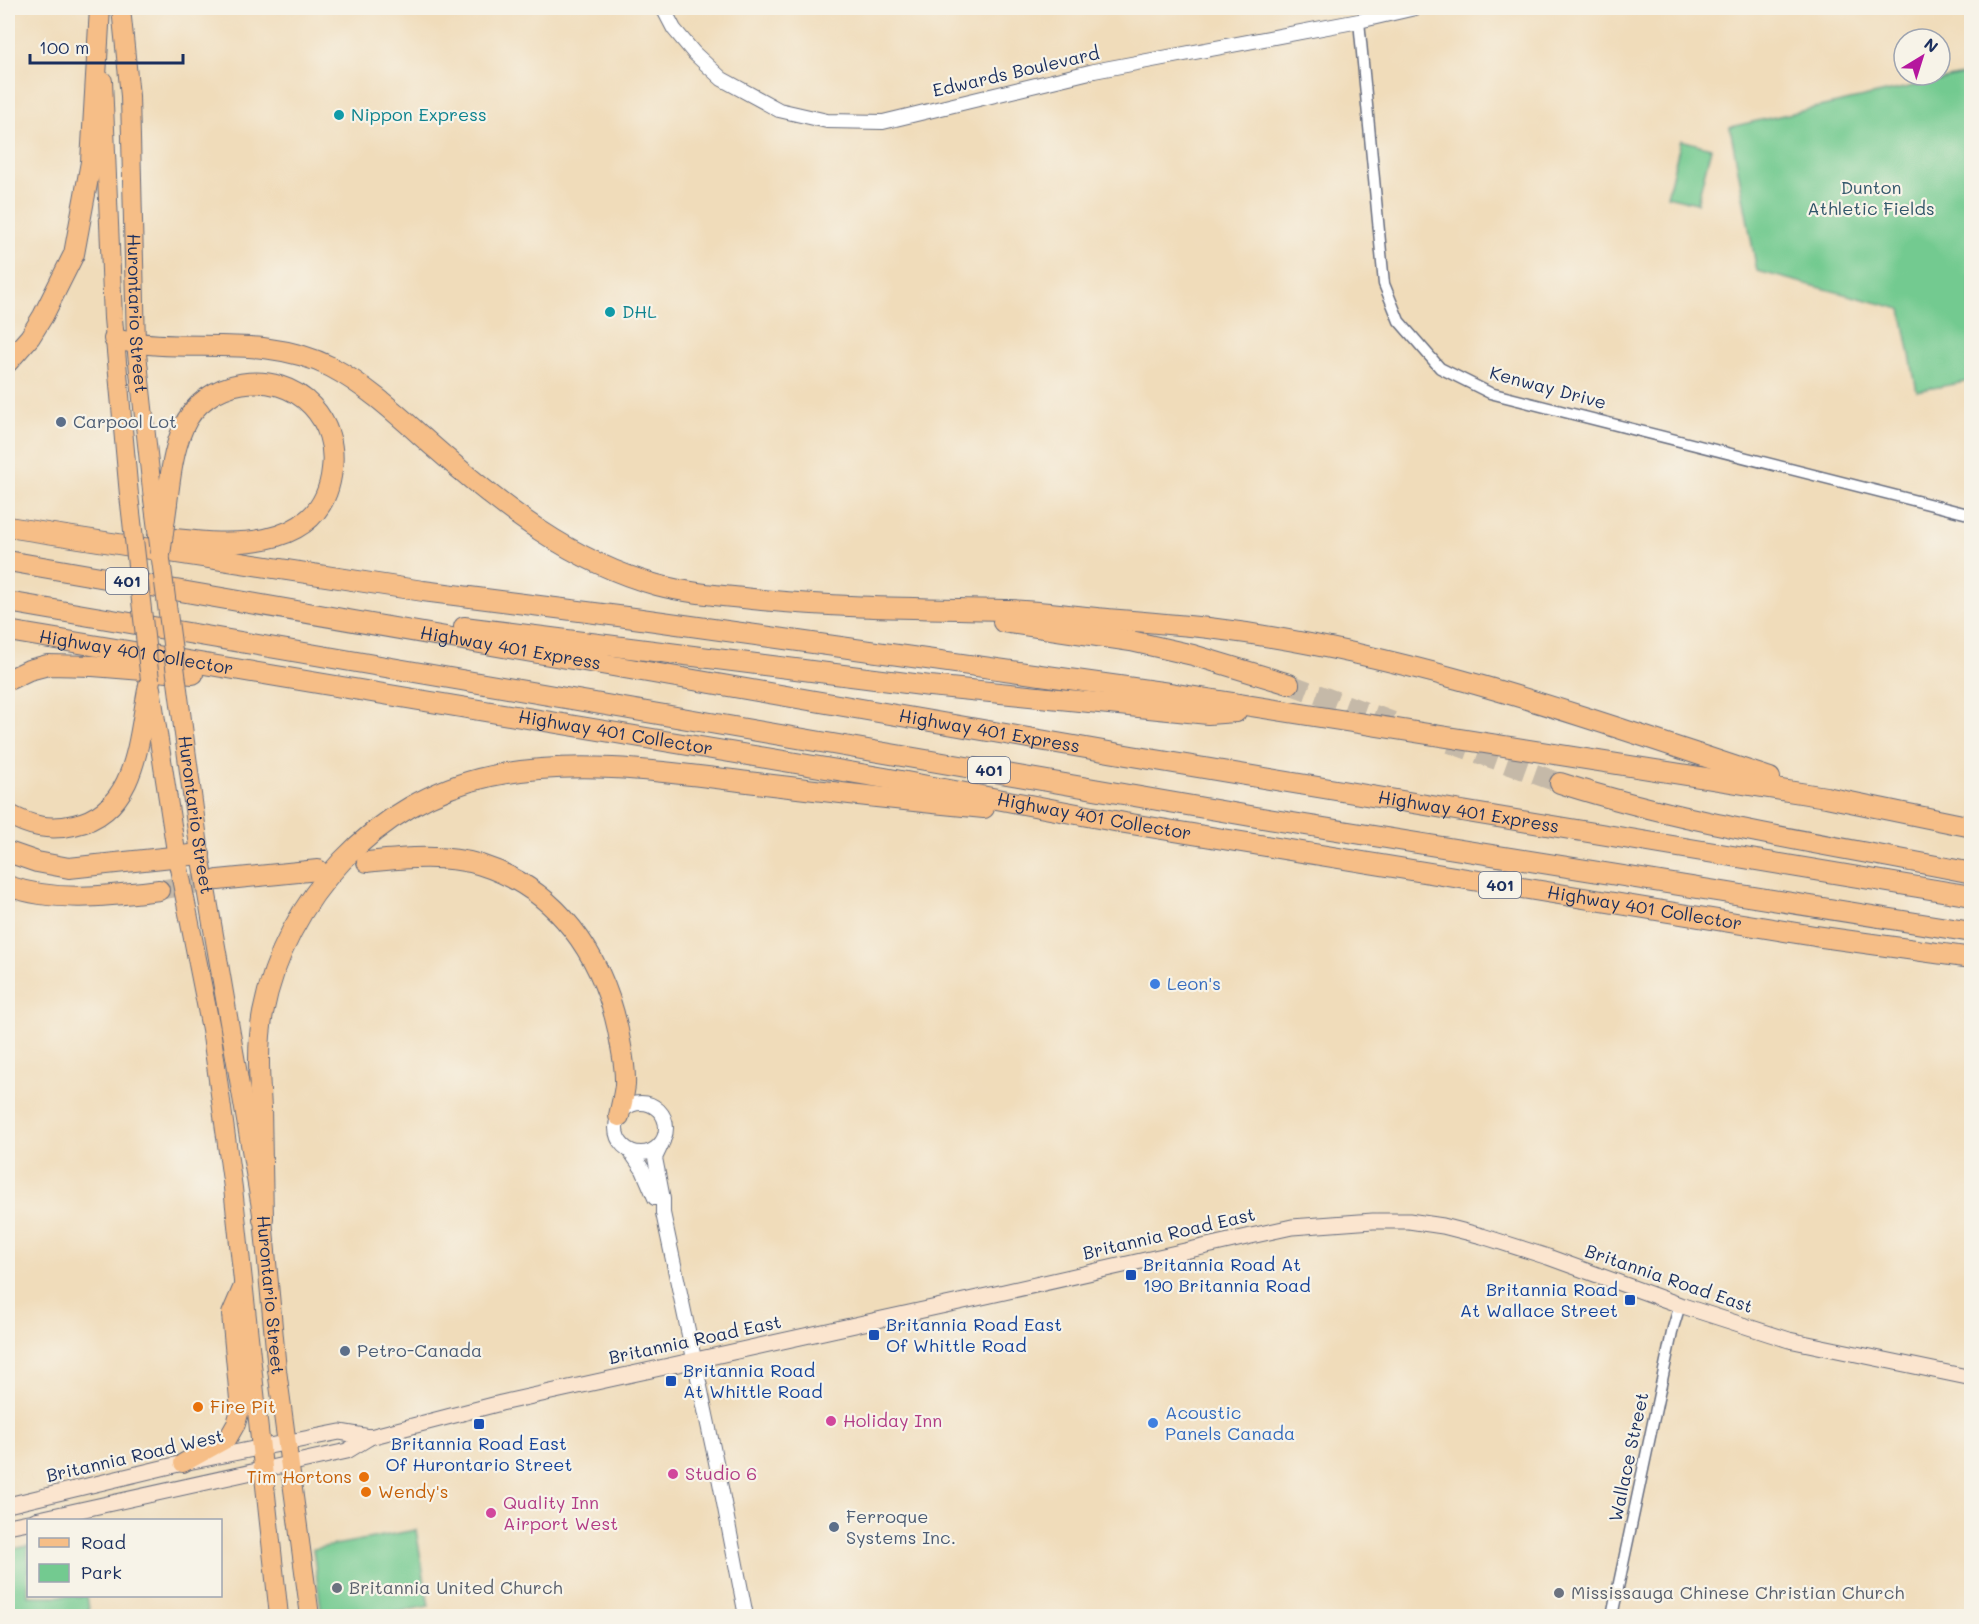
<svg xmlns="http://www.w3.org/2000/svg" width="1979" height="1624" font-family="Mali,sans-serif">
<style>
.green{fill:#73ca90;stroke:#477c77;stroke-width:1.5}
.lines{fill:none;stroke-linecap:round;stroke-linejoin:round}
.motorway-tunnel{stroke:#c5b9a8;stroke-width:20;stroke-dasharray:20 10;stroke-linecap:butt}
.minor-casing{stroke:#666c7e;stroke-width:13}
.tertiary-casing{stroke:#666c7e;stroke-width:16}
.secondary-casing{stroke:#666c7e;stroke-width:17}
.primary-casing{stroke:#666c7e;stroke-width:20}
.motorway-casing{stroke:#666c7e;stroke-width:22}
.minor{stroke:#fff;stroke-width:10}
.tertiary{stroke:#fff;stroke-width:14}
.secondary{stroke:#fbe5cf;stroke-width:15}
.primary{stroke:#f6be87;stroke-width:18}
.motorway{stroke:#f6be87;stroke-width:20}
.primary-bridge-casing{stroke:#666c7e;stroke-width:20;stroke-linecap:butt}
.motorway-bridge-casing{stroke:#666c7e;stroke-width:22;stroke-linecap:butt}
.primary-bridge{stroke:#f6be87;stroke-width:18}
.motorway-bridge{stroke:#f6be87;stroke-width:20}
.culture-dot{fill:#0f9aa8;stroke:#f7f3e8;stroke-width:2}
.service-dot{fill:#5c6f8a;stroke:#f7f3e8;stroke-width:2}
.shop-dot{fill:#3f7fe0;stroke:#f7f3e8;stroke-width:2}
.transit-dot{fill:#1a4fb4;stroke:#f7f3e8;stroke-width:2}
.food-dot{fill:#e8710a;stroke:#f7f3e8;stroke-width:2}
.hotel-dot{fill:#d1479c;stroke:#f7f3e8;stroke-width:2}
.worship-dot{fill:#6b7280;stroke:#f7f3e8;stroke-width:2}
.labels{text-anchor:middle;stroke-width:4.5;stroke-linejoin:round;paint-order:stroke}
.shield{fill:#f7f3e8;stroke:#5d6a87;stroke-width:1.5}
.shield-label{font-size:16px;font-weight:bold;fill:#1b2f5e}
.street-label{font-size:18px;fill:#1b2f5e;stroke:#f7f3e8}
.culture-label{font-size:18px;fill:#0d838f;stroke:#f7f3e8;text-anchor:start}
.park-label{font-size:18px;fill:#31566a;stroke:#f7f3e8}
.service-label{font-size:18px;fill:#4e5e75;stroke:#f7f3e8;text-anchor:start}
.shop-label{font-size:18px;fill:#366cbe;stroke:#f7f3e8;text-anchor:start}
.transit-label{font-size:18px;fill:#164399;stroke:#f7f3e8;text-anchor:start}
.food-label{font-size:18px;fill:#c56008;stroke:#f7f3e8;text-anchor:start}
.hotel-label{font-size:18px;fill:#b23c85;stroke:#f7f3e8;text-anchor:start}
.worship-label{font-size:18px;fill:#5b616d;stroke:#f7f3e8;text-anchor:start}
</style>
<rect width="100%" height="100%" fill="#f7f3e8"/>
<filter id="ink" filterUnits="userSpaceOnUse"><feTurbulence type="fractalNoise" baseFrequency=".0167" numOctaves="2"/><feDisplacementMap in="SourceGraphic" scale="12" xChannelSelector="R" yChannelSelector="G"/><feConvolveMatrix kernelMatrix="1 2 1 2 8 2 1 2 1" color-interpolation-filters="sRGB"/></filter>
<filter id="wash" filterUnits="userSpaceOnUse"><feTurbulence type="fractalNoise" baseFrequency=".008" numOctaves="4" result="noise"/><feDisplacementMap in="SourceGraphic" scale="24" xChannelSelector="R" yChannelSelector="G"/><feGaussianBlur stdDeviation="1.35" result="paint"/><feColorMatrix in="noise" values="0 0 0 0 0 0 0 0 0 0 0 0 0 0 0 0 0 1.4 0 .05"/><feComposite in="paint" operator="in"/></filter>
<g filter="url(#wash)">
<rect width="100%" height="100%" fill="#f0dcba"/>
<g class="green">
<path d="M1971 73V381L1917 391 1901 309 1757 271 1730 127Z"/>
<path d="M1681 140 1711 148 1697 203 1667 196Z"/>
<path d="M416 1530 429 1606 377 1616H322L313 1549Z"/>
<path d="M28 1546V1596H87L90 1616H8V1550Z"/>
</g>
</g>
<g filter="url(#ink)">
<g class="lines">
<g class="motorway-tunnel">
<path d="M1289 684 1399 724"/>
<path d="M1450 743 1560 783"/>
<path d="M159 890 218 880"/>
</g>
<defs>
<g id="minor">
<path d="M1359 21 1384 284 1399 321 1440 368 1490 393 1972 515"/>
<path d="M1612 1616 1673 1328 1680 1305"/>
</g>
<g id="tertiary">
<path d="M663 8 674 29 694 53 722 79 779 110 827 121 883 122 1094 71 1359 21 1415 8"/>
<circle cx="641" cy="1128" r="25"/>
<path d="M663 1141 655 1158 663 1199V1213L716 1462 746 1616"/>
<path d="M630 1151 643 1170 655 1198"/>
</g>
<g id="secondary">
<path d="M8 1505 183 1463 340 1432 370 1437"/>
<path d="M35 1520 347 1451 370 1437 501 1403 991 1295 1260 1234 1292 1227 1373 1221H1409L1443 1226 1482 1236 1548 1257 1680 1305 1789 1340 1972 1378"/>
<path d="M8 1526 28 1522"/>
</g>
<g id="primary">
<path id="s1" d="M121 8 130 96 136 344 153 499"/>
<path d="M103 81 113 318 129 495"/>
<path d="M151 688 177 858 211 1029 233 1188 279 1616"/>
<path id="s2" d="M181 712 200 854 263 1219 277 1370 310 1616"/>
<path d="M183 1463 228 1438 236 1424 240 1410 231 1314 243 1286"/>
</g>
<g id="motorway">
<path d="M114 339C186 355 262 332 331 367 369 387 402 419 435 448 501 506 571 562 657 585 691 594 727 596 762 600 844 608 926 608 1008 610 1037 611 1066 615 1096 618 1133 621 1172 624 1209 628 1402 651 1587 718 1770 778"/>
<path d="M8 362 30 337 43 316 74 254 91 162 100 8"/>
<path d="M8 527 423 591 634 618 1169 693 1826 797 1972 827"/>
<path d="M158 537C221 545 323 557 332 469 335 446 328 423 312 406 276 367 204 378 183 428 173 451 170 478 167 503"/>
<path id="s3" d="M8 561 1132 756 1972 896"/>
<path d="M8 602 1268 819 1972 932"/>
<path d="M1003 622 1131 641 1193 655 1289 684"/>
<path d="M464 627 930 686 1208 714 1236 712"/>
<path id="s4" d="M8 631 885 778 1125 823 1815 936 1972 958"/>
<path d="M8 680 29 670 48 665 93 666 193 674"/>
<path d="M1560 783C1694 826 1834 845 1972 873"/>
<path d="M8 814C29 826 49 831 74 825 140 811 138 733 150 680"/>
<path d="M8 852 37 862 69 868 200 854"/>
<path d="M367 862C406 858 444 854 481 865 557 889 602 955 618 1030 621 1048 626 1066 625 1085 624 1095 621 1106 619 1116"/>
<path d="M218 880 318 870"/>
<path d="M8 886C56 903 109 896 159 890"/>
<path d="M263 1219C262 1182 262 1145 261 1108 259 1076 257 1045 263 1013 285 899 376 800 491 776 580 757 675 773 764 784 838 793 911 801 984 808"/>
</g>
</defs>
<use href="#minor" class="minor-casing"/>
<use href="#tertiary" class="tertiary-casing"/>
<use href="#secondary" class="secondary-casing"/>
<use href="#primary" class="primary-casing"/>
<use href="#motorway" class="motorway-casing"/>
<use href="#minor" class="minor"/>
<use href="#tertiary" class="tertiary"/>
<use href="#secondary" class="secondary"/>
<use href="#primary" class="primary"/>
<use href="#motorway" class="motorway"/>
<defs>
<g id="primary-bridge">
<path d="M129 495 150 680"/>
<path d="M153 499 181 712"/>
</g>
<path id="motorway-bridge" d="M160 555 167 503"/>
</defs>
<use href="#primary-bridge" class="primary-bridge-casing"/>
<use href="#motorway-bridge" class="motorway-bridge-casing"/>
<use href="#primary-bridge" class="primary-bridge"/>
<use href="#motorway-bridge" class="motorway-bridge"/>
</g>
</g>
<g class="culture-dot">
<circle cx="339" cy="115" r="6"/>
<circle cx="610" cy="312" r="6"/>
</g>
<g class="service-dot">
<circle cx="61" cy="422" r="6"/>
<circle cx="345" cy="1351" r="6"/>
<circle cx="834" cy="1527" r="6"/>
</g>
<g class="shop-dot">
<circle cx="1155" cy="984" r="6"/>
<circle cx="1153" cy="1423" r="6"/>
</g>
<g class="transit-dot">
<rect x="1125" y="1269" width="12" height="12" rx="3"/>
<rect x="1624" y="1294" width="12" height="12" rx="3"/>
<rect x="868" y="1329" width="12" height="12" rx="3"/>
<rect x="665" y="1375" width="12" height="12" rx="3"/>
<rect x="473" y="1418" width="12" height="12" rx="3"/>
</g>
<g class="food-dot">
<circle cx="198" cy="1407" r="6"/>
<circle cx="364" cy="1477" r="6"/>
<circle cx="366" cy="1492" r="6"/>
</g>
<g class="hotel-dot">
<circle cx="831" cy="1421" r="6"/>
<circle cx="673" cy="1474" r="6"/>
<circle cx="491" cy="1513" r="6"/>
</g>
<g class="worship-dot">
<circle cx="337" cy="1588" r="6"/>
<circle cx="1559" cy="1593" r="6"/>
</g>
<g class="labels">
<g class="shield">
<rect x="106" y="568" width="42" height="26" rx="4.5"/>
<rect x="968" y="757" width="42" height="26" rx="4.5"/>
<rect x="1479" y="872" width="42" height="26" rx="4.5"/>
</g>
<g class="shield-label">
<text x="127" y="587">401</text>
<text x="989" y="776">401</text>
<text x="1500" y="891">401</text>
</g>
<g class="street-label">
<text transform="translate(1016 72) rotate(-13)" y="6">Edwards Boulevard</text>
<text dy="6" stroke="none"><textPath href="#s1" startOffset="306">Hurontario Street</textPath></text>
<text transform="translate(1548 388) rotate(15)" y="6">Kenway Drive</text>
<text dy="6" stroke="none"><textPath href="#s3" startOffset="510">Highway 401 Express</textPath></text>
<text dy="6" stroke="none"><textPath href="#s4" startOffset="130">Highway 401 Collector</textPath></text>
<text dy="6" stroke="none"><textPath href="#s3" startOffset="996">Highway 401 Express</textPath></text>
<text dy="6" stroke="none"><textPath href="#s4" startOffset="616">Highway 401 Collector</textPath></text>
<text dy="6" stroke="none"><textPath href="#s3" startOffset="1482">Highway 401 Express</textPath></text>
<text dy="6" stroke="none"><textPath href="#s2" startOffset="104">Hurontario Street</textPath></text>
<text dy="6" stroke="none"><textPath href="#s4" startOffset="1102">Highway 401 Collector</textPath></text>
<text dy="6" stroke="none"><textPath href="#s4" startOffset="1660">Highway 401 Collector</textPath></text>
<text transform="translate(1169 1234) rotate(-13)" y="6">Britannia Road East</text>
<text transform="translate(1669 1279) rotate(19)" y="6">Britannia Road East</text>
<text dy="6" stroke="none"><textPath href="#s2" startOffset="590">Hurontario Street</textPath></text>
<text transform="translate(695 1340) rotate(-12)" y="6">Britannia Road East</text>
<text transform="translate(135 1456) rotate(-13)" y="6">Britannia Road West</text>
<text transform="translate(1629 1457) rotate(-78)" y="6">Wallace Street</text>
</g>
<g class="culture-label">
<text x="351" y="121">Nippon Express</text>
<text x="622" y="318">DHL</text>
</g>
<g class="park-label">
<text x="1871" y="194">Dunton<tspan x="1871" dy="21">Athletic Fields</tspan></text>
</g>
<g class="service-label">
<text x="73" y="428">Carpool Lot</text>
<text x="357" y="1357">Petro-Canada</text>
<text x="846" y="1523">Ferroque<tspan x="846" dy="21">Systems Inc.</tspan></text>
</g>
<g class="shop-label">
<text x="1167" y="990">Leon's</text>
<text x="1165" y="1419">Acoustic<tspan x="1165" dy="21">Panels Canada</tspan></text>
</g>
<g class="transit-label">
<text x="1143" y="1271">Britannia Road At<tspan x="1143" dy="21">190 Britannia Road</tspan></text>
<text x="1618" y="1296" text-anchor="end">Britannia Road<tspan x="1618" dy="21">At Wallace Street</tspan></text>
<text x="886" y="1331">Britannia Road East<tspan x="886" dy="21">Of Whittle Road</tspan></text>
<text x="683" y="1377">Britannia Road<tspan x="683" dy="21">At Whittle Road</tspan></text>
<text x="479" y="1450" text-anchor="middle">Britannia Road East<tspan x="479" dy="21">Of Hurontario Street</tspan></text>
</g>
<g class="food-label">
<text x="210" y="1413">Fire Pit</text>
<text x="352" y="1483" text-anchor="end">Tim Hortons</text>
<text x="378" y="1498">Wendy's</text>
</g>
<g class="hotel-label">
<text x="843" y="1427">Holiday Inn</text>
<text x="685" y="1480">Studio 6</text>
<text x="503" y="1509">Quality Inn<tspan x="503" dy="21">Airport West</tspan></text>
</g>
<g class="worship-label">
<text x="349" y="1594">Britannia United Church</text>
<text x="1571" y="1599">Mississauga Chinese Christian Church</text>
</g>
</g>
<rect width="1979" height="1624" fill="none" stroke="#f7f3e8" stroke-width="30"/>
<rect x="27" y="1519" width="195" height="78" fill="#f7f3e8" stroke="#9fa5b1" stroke-width="1.5"/>
<rect x="39" y="1538" width="30" height="9" fill="#f6be87" stroke="#9fa5b1" stroke-width="1.5"/>
<text x="81" y="1549" font-size="18" fill="#1b2f5e">Road</text>
<rect x="39" y="1564" width="30" height="18" fill="#73ca90" stroke="#9fa5b1" stroke-width="1.5"/>
<text x="81" y="1579" font-size="18" fill="#1b2f5e">Park</text>
<g transform="translate(1922 57) rotate(38)"><circle r="28" fill="#f7f3e8" stroke="#9fa5b1" stroke-width="1.5"/>
<path d="M0-4.5L10 22L0 15L-10 22Z" fill="#b5179e"/>
<text y="-9" font-size="16" font-weight="bold" text-anchor="middle" fill="#1b2f5e">N</text>
</g>
<path d="M30 54v9h153v-9" fill="none" stroke="#1b2f5e" stroke-width="3"/>
<text x="39" y="54" font-size="18" fill="#1b2f5e" stroke="#f7f3e8" stroke-width="4.5" paint-order="stroke">100 m</text>
</svg>
